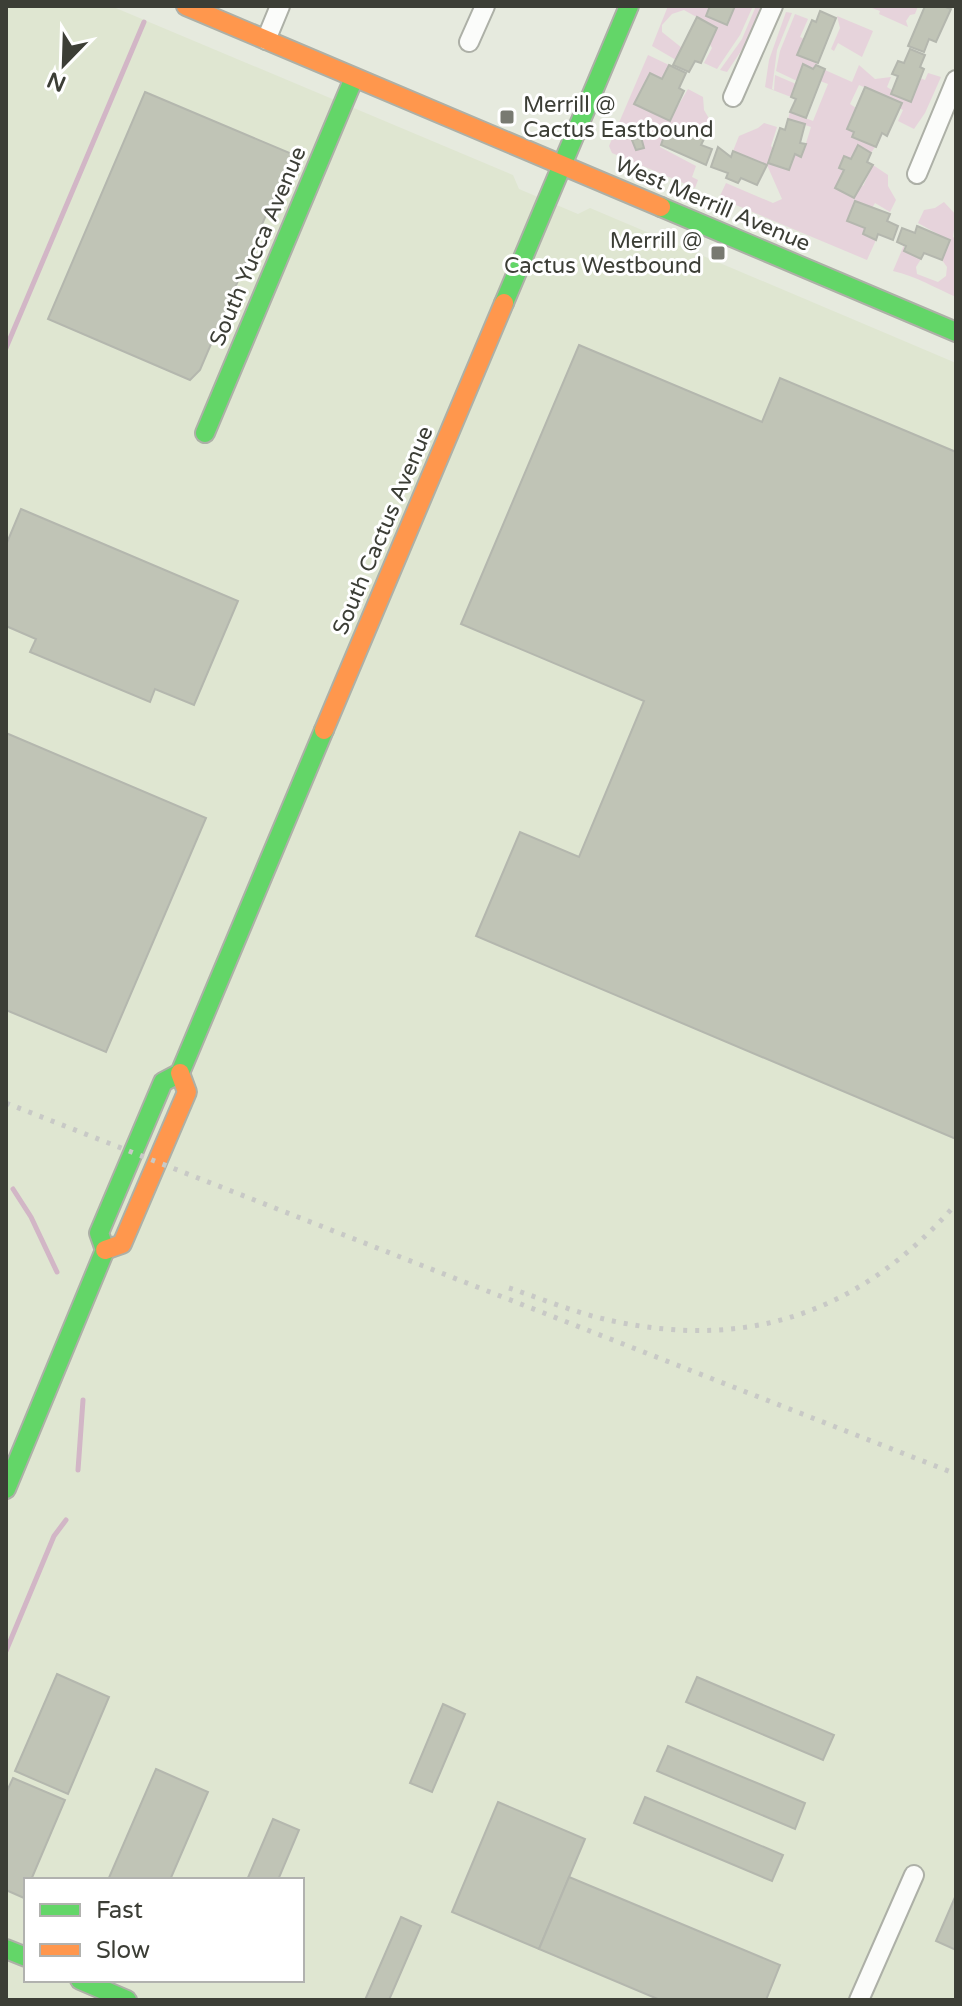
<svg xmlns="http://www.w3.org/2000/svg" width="962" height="2006" font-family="'Varela Round',sans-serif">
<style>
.built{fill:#dfe6d1;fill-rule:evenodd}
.green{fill:#e6d3db}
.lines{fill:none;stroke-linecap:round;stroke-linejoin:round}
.stream{stroke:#d2b6c6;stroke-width:5}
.building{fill:#c0c4b6;stroke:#b4b7ae;stroke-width:2}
.street-casing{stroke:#adb0a7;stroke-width:22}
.fast-casing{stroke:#adb0a7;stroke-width:22}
.slow-casing{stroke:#adb0a7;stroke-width:22}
.street{stroke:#fbfcfa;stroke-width:18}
.fast{stroke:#63d668;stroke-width:18}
.slow{stroke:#ff974d;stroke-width:18}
.rail{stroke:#c8c9c6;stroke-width:5;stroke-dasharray:4 8;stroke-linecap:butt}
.poi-dot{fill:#787a71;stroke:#fff;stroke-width:3}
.labels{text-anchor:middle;stroke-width:6;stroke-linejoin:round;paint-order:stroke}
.poi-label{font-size:22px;fill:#3c3e36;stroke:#fff;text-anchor:start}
.street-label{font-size:22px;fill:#3c3e36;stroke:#fff}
</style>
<rect width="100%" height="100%" fill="#e6eade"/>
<path class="built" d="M6 6H111L513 175 519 189 578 214 590 208 956 363V2000H6ZM26 1880H302V1980H26Z"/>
<g class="green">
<path d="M668 6H710L727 25 734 8 753 6 740 35 717 69 704 63 712 48 709 43 716 28 684 10 672 14 662 25V32L682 48 676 60 652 46Z"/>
<path d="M756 6H763L747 42 727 72 720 70 742 39Z"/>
<path d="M867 6H918L915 14 910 15 906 21 908 27 879 14 880 11Z"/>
<path d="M786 12 792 13 777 50 772 89 774 90 775 75 796 84 791 97 765 87 769 60Z"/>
<path d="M795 14 808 19 800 37 804 39 798 55 818 63 813 69 803 64 797 81 776 71 780 51Z"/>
<path d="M837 16 873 31 862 57 838 43 834 51 831 49 840 28Z"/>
<path d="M648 55 669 65 662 79 649 73 634 104 669 121 688 89 703 97 704 110 711 122 706 135 688 127 687 132 668 125 660 147 696 166 692 177 698 180 695 188 612 153 609 146Z"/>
<path d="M859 65 875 79 891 77 887 87 892 90 891 94 910 102 920 78 925 80 928 73 941 77 925 113 914 129 898 121 903 110 899 108 901 103 859 85 850 104 856 108 853 137 875 147 871 153 858 145 851 159 844 156 839 168 863 186 873 165 888 175V186L896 200 890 212 875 203 872 208 855 201 847 221 865 228 876 240 867 260 719 198 726 183 773 203 782 199 767 165 733 151 739 136 758 128 764 123 777 127 771 146 789 170 795 154 802 156 811 127 788 119 790 112 813 121 828 84 820 81 825 70 852 82Z"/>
<path d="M944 202 956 215 953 237 956 239V297C935 288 916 276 893 271L904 245V251L921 259 916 267 917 274 938 282 946 276 947 267 942 260 950 241 918 223 924 210 935 208Z"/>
</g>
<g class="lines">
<g class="stream">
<path d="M6 348 144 22"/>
<path d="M13 1189 31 1217 57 1272"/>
<path d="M78 1470 83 1400"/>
<path d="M6 1651 54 1536 66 1520"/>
</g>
</g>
<g class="building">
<path d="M710 6H735L727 25 706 16Z"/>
<path d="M925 6H943L951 9 936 42 929 39 924 52 908 46Z"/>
<path d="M820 11 836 18 818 63 797 55 812 20 816 22Z"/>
<path d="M697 17 717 28 701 63 695 61 689 72 673 65Z"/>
<path d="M910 49 925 55 920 67 924 69 911 102 891 94 898 76 892 74 898 61 904 63Z"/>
<path d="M803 64 813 69 816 65 825 69 806 118 790 112 796 99 791 97Z"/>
<path d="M669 65 686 73 679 88 684 91 670 121 634 104 650 73 662 79Z"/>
<path d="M865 87 902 103 887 136 882 133 876 147 852 137 854 132 847 129Z"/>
<path d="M145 92 292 154 200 370 190 380 48 319Z"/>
<path d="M788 119 805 124 800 143 806 144 801 157 795 154 789 170 768 163 780 128 785 130Z"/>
<path d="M668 125 687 132 688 127 706 135 701 145 712 149 706 165 661 145Z"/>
<path d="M641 137 644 148 636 150 632 140Z"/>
<path d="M858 145 871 153 867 162 873 165 854 198 835 188 844 170 839 168 844 156 851 159Z"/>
<path d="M718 147 731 157 733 151 767 165 757 185 741 178 738 183 726 178 728 173 711 167Z"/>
<path d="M855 201 890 214 887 221 898 226 893 240 878 234 876 240 863 234 865 228 847 221Z"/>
<path d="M917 226 950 240 942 260 924 253 921 259 904 251 906 246 897 242 902 228 915 233Z"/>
<path d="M579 345 762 422 780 378 956 452V1139L476 936 520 832 579 857 644 701 461 624Z"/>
<path d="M21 509 238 601 194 705 155 689 150 702 30 652 36 639 6 626V545Z"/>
<path d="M6 733 206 818 106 1052 6 1010Z"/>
<path d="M57 1674 109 1697 68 1794 15 1771Z"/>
<path d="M697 1677 834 1735 823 1760 686 1702Z"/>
<path d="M443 1704 465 1714 432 1792 410 1783Z"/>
<path d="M668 1746 805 1803 795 1829 657 1771Z"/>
<path d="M156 1769 208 1792 170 1880H108Z"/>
<path d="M13 1778 65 1800 31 1880H26L24 1898 6 1890V1793Z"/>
<path d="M645 1797 783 1855 772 1881 634 1823Z"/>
<path d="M498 1802 585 1839 539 1949 452 1912Z"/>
<path d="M273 1819 299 1830 278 1880H247Z"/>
<path d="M569 1877 780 1965 766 2000H660L539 1949Z"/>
<path d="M956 1895V1950L936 1941Z"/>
<path d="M401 1917 421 1926 389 2000H365Z"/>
</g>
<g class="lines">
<defs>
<g id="street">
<path d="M266 40 280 6"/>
<path d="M469 42 485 6"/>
<path d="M733 97 773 6"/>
<path d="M917 174 956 80"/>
<path d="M859 2000 914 1875"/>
</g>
<g id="fast">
<path d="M661 207 956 332"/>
<path d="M504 303 629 6"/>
<path d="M205 433 354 78"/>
<path d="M6 1489 105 1250 99 1233 163 1082 180 1073 324 730"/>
<path d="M6 1949 26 1957"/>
<path d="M80 1980 127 2000"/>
</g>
<g id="slow">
<path d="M186 6 661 207"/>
<path d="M324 730 504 303"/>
<path d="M105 1250 122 1244 187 1092 180 1073"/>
</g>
</defs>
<use href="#street" class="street-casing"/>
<use href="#fast" class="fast-casing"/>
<use href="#slow" class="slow-casing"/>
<use href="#street" class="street"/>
<use href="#fast" class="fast"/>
<use href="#slow" class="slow"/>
<g class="rail">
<path d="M6 1103 956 1474"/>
<path d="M509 1288C543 1299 578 1314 613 1321 753 1351 863 1310 956 1204"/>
</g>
</g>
<g class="poi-dot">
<rect x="499" y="109" width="16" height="16" rx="4"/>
<rect x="710" y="245" width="16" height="16" rx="4"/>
</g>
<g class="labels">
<g class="poi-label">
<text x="523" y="112">Merrill @<tspan x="523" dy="25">Cactus Eastbound</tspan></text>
<text x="702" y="248" text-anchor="end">Merrill @<tspan x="702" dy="25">Cactus Westbound</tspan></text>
</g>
<g class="street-label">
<text transform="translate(713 203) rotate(23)" y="8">West Merrill Avenue</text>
<text transform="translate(257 246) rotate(-67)" y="8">South Yucca Avenue</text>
<text transform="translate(382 530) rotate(-67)" y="8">South Cactus Avenue</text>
</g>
</g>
<rect width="962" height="2006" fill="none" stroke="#3c3e36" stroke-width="16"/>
<rect x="24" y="1878" width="280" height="104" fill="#ffffff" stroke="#b1b2af" stroke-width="2"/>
<rect x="40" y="1904" width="40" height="12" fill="#63d668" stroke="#b1b2af" stroke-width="2"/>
<text x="96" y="1918" font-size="24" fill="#3c3e36">Fast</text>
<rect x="40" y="1944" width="40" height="12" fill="#ff974d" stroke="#b1b2af" stroke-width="2"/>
<text x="96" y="1958" font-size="24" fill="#3c3e36">Slow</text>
<g transform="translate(64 64) rotate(203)" stroke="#ffffff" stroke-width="6" paint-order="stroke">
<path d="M0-6L14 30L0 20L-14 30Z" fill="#3c3e36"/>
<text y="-12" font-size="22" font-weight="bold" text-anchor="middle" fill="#3c3e36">N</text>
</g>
</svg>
